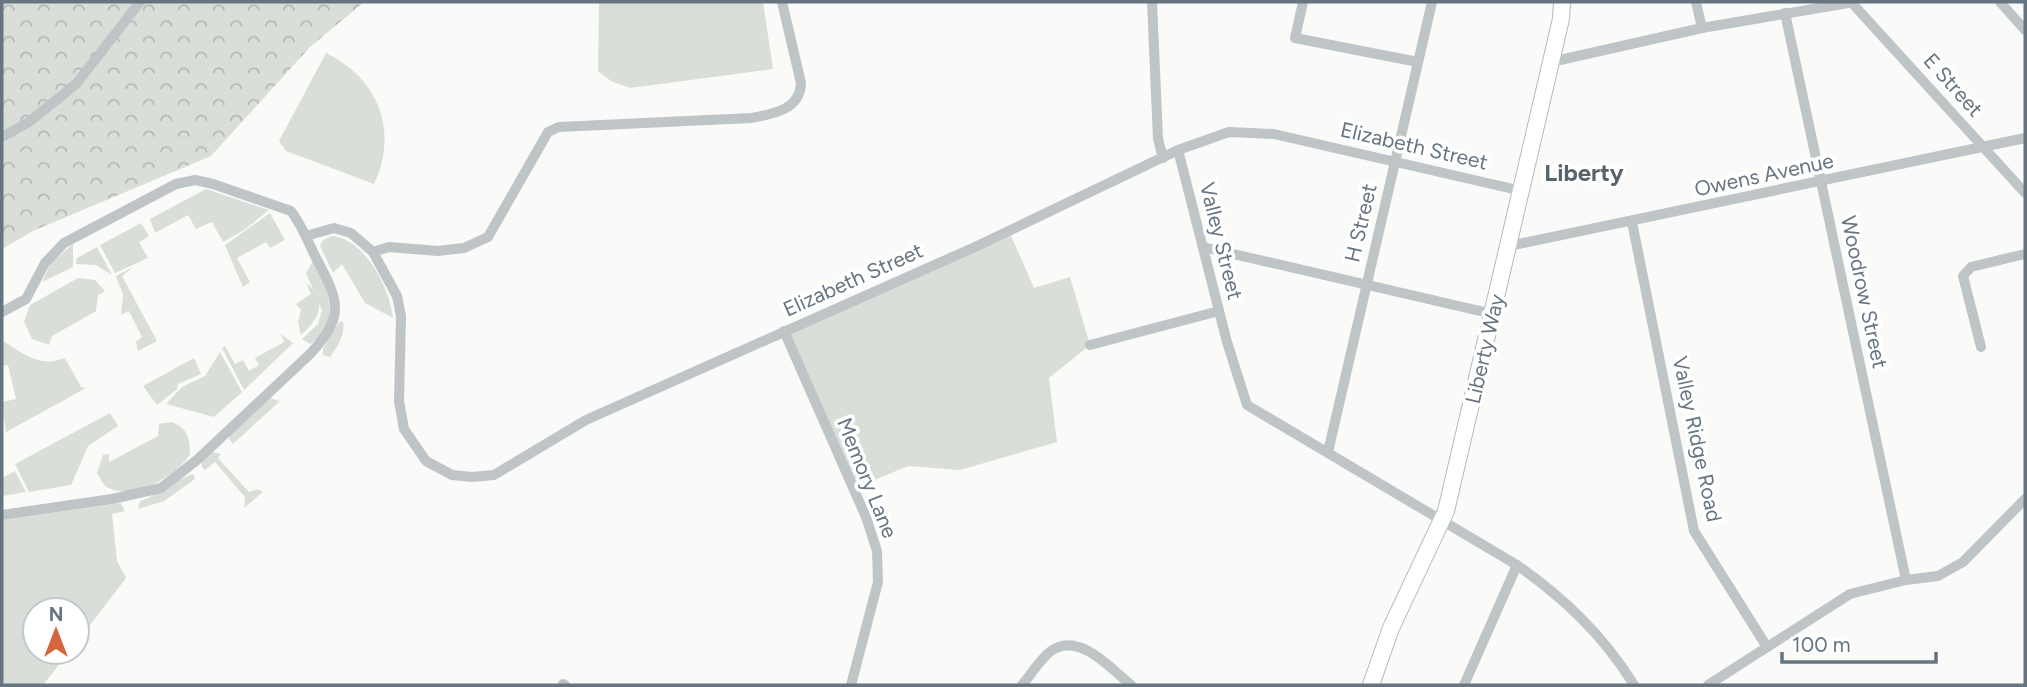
<svg xmlns="http://www.w3.org/2000/svg" width="2027" height="687" font-family="Figtree,sans-serif">
<style>
.green{fill:#daded8}
.forest{fill:url(#forest-crowns)}
.lines{fill:none;stroke-linecap:round;stroke-linejoin:round}
.secondary-casing{stroke:#b4b9be;stroke-width:18}
.street{stroke:#bfc4c7;stroke-width:10}
.secondary{stroke:#fff;stroke-width:16}
.labels{text-anchor:middle;stroke-width:7;stroke-linejoin:round;paint-order:stroke}
.street-label{font-size:21px;fill:#677580;stroke:#fff}
.quarter-label{font-size:24px;font-weight:bold;fill:#59636c;stroke:#fff}
</style>
<defs>
<pattern id="forest-crowns" width="20" height="18" patternUnits="userSpaceOnUse" patternTransform="scale(1.75)"><rect width="20" height="18" fill="#daded8"/><path d="M2 6a3 3 0 1 1 6 0M12 15a3 3 0 1 1 6 0" fill="none" stroke="#b5b9b4"/></pattern>
</defs>
<rect width="100%" height="100%" fill="#fafaf8"/>
<g class="green">
<path d="M599 2H763L773 69 630 88 611 81 598 71Z"/>
<path d="M326 53C378 78 399 131 374 184L286 151 279 141Z"/>
<path d="M206 189 269 210 244 230 223 242 212 222 196 229 188 215 155 233 150 219Z"/>
<path d="M270 213 285 240 270 248 266 242 237 258 250 282 243 287 225 245Z"/>
<path d="M141 223 149 236 139 242 148 258 115 273 100 245Z"/>
<path d="M1009 231 1034 288 1070 277 1090 345 1049 378 1057 442 960 470 908 466 853 489 784 331Z"/>
<path d="M332 236C365 239 390 288 393 318L365 303 342 264 333 273 320 246 323 240Z"/>
<path d="M73 244V267L42 282 51 263Z"/>
<path d="M97 247 112 275 96 265 76 264 77 258Z"/>
<path d="M313 261C327 287 344 324 310 344L302 339 318 324 322 310 306 273Z"/>
<path d="M133 267 122 276 157 341 138 351 136 342 142 337 129 311 121 315 123 295 116 276Z"/>
<path d="M78 278 95 280 105 291 98 295 96 311 52 336 49 345 32 339 24 322 30 305Z"/>
<path d="M306 283C328 300 320 319 301 335L298 322 301 310 296 304 311 294Z"/>
<path d="M343 321C346 334 337 347 330 357L323 355V349L339 322Z"/>
<path d="M281 334 293 343 244 390 222 348 225 346 235 364 243 360 249 371 259 365 255 358 284 342Z"/>
<path d="M2 340C23 354 40 368 65 358L81 387 86 388 6 432 2 402 16 399 8 365 2 366Z"/>
<path d="M220 352 242 392 214 417 166 404 182 387 205 376Z"/>
<path d="M194 358 201 374 178 384 177 389 157 405 143 386Z"/>
<path d="M269 398 280 401 233 444 229 439 230 434Z"/>
<path d="M110 413 118 426 88 446 71 485 29 492 15 464Z"/>
<path d="M171 422C187 427 190 438 190 454 176 477 129 504 104 485L97 473 103 455 109 454V462L158 436 159 424Z"/>
<path d="M212 452 221 454 218 458 249 492 258 489 263 492 244 508 245 497 215 462 205 470 202 467V461Z"/>
<path d="M15 471 26 492 3 496 2 478Z"/>
<path d="M193 474 195 479 164 501 138 509 140 501C157 496 184 475 193 474Z"/>
<path d="M121 503 125 511 112 514 117 561 126 578 77 642V610H35V652H69L43 685H2V520Z"/>
</g>
<path class="forest" d="M2 2H364L310 47 211 156 33 231 2 249Z"/>
<g class="lines">
<defs>
<path id="secondary" d="M1371 685 1391 628 1446 511 1561 19 1562 2"/>
</defs>
<use href="#secondary" class="secondary-casing"/>
<g class="street">
<path d="M1152 2 1158 139 1163 158"/>
<path d="M1303 2 1295 38 1418 62"/>
<path d="M1696 2 1702 28"/>
<path d="M1851 2 2025 193"/>
<path d="M2000 2 2025 30"/>
<path d="M1785 13 1906 580"/>
<path d="M1551 62 1702 28 1854 2"/>
<path d="M2 137 29 122 76 84 140 2"/>
<path d="M1178 150 1227 342 1247 405 1517 565C1565 599 1603 635 1634 685"/>
<path d="M1632 222 1694 531 1767 647"/>
<path d="M306 236 334 228 351 233 373 252 397 296 401 316 399 401 404 429 426 461 452 475 472 477 494 475 586 420 975 247 1178 150 1229 132 1274 134 1522 191"/>
<path d="M1509 246 2025 138"/>
<path d="M1203 247 1493 314"/>
<path d="M373 252 389 247 438 251 464 248 488 237 548 132 559 127 751 118C773 114 800 110 801 83L782 2"/>
<path d="M2 312 26 299 45 263 64 243 176 184 195 180 213 184 291 211C301 224 307 239 314 254 337 298 348 314 310 354L197 460 161 488 112 499 2 515"/>
<path d="M784 331 866 517 877 551 878 582 851 685"/>
<path d="M1090 345 1219 311"/>
<path d="M1981 347 1963 276 1971 267 2025 254"/>
<path d="M1328 452 1432 2"/>
<path d="M563 684 565 685"/>
<path d="M1022 685C1031 675 1040 659 1051 651 1079 631 1111 669 1131 685"/>
<path d="M1464 685 1517 565"/>
<path d="M1708 685 1850 594 1906 580 1938 576 1963 562 2025 499"/>
</g>
<use href="#secondary" class="secondary"/>
</g>
<g class="labels">
<g class="street-label">
<text transform="translate(1953 85) rotate(48)" y="7">E Street</text>
<text transform="translate(1414 146) rotate(13)" y="7">Elizabeth Street</text>
<text transform="translate(1764 175) rotate(-12)" y="7">Owens Avenue</text>
<text transform="translate(1361 223) rotate(-77)" y="7">H Street</text>
<text transform="translate(1221 241) rotate(76)" y="7">Valley Street</text>
<text transform="translate(853 280) rotate(-24)" y="7">Elizabeth Street</text>
<text transform="translate(1864 292) rotate(78)" y="7">Woodrow Street</text>
<text transform="translate(1485 349) rotate(-77)" y="7">Liberty Way</text>
<text transform="translate(1697 439) rotate(78)" y="7">Valley Ridge Road</text>
<text transform="translate(867 478) rotate(68)" y="7">Memory Lane</text>
</g>
<g class="quarter-label">
<text x="1584" y="181">Liberty</text>
</g>
</g>
<rect width="2027" height="687" fill="none" stroke="#677580" stroke-width="7"/>
<g transform="translate(56 631)"><circle r="33" fill="#ffffff" stroke="#c2c8cc" stroke-width="2"/>
<path d="M0-5L12 26L0 18L-12 26Z" fill="#d4653e"/>
<text y="-10" font-size="19" font-weight="bold" text-anchor="middle" fill="#677580">N</text>
</g>
<path d="M1782 652v10h154v-10" fill="none" stroke="#677580" stroke-width="3.5"/>
<text x="1792" y="652" font-size="21" fill="#677580" stroke="#ffffff" stroke-width="5" paint-order="stroke">100 m</text>
</svg>
